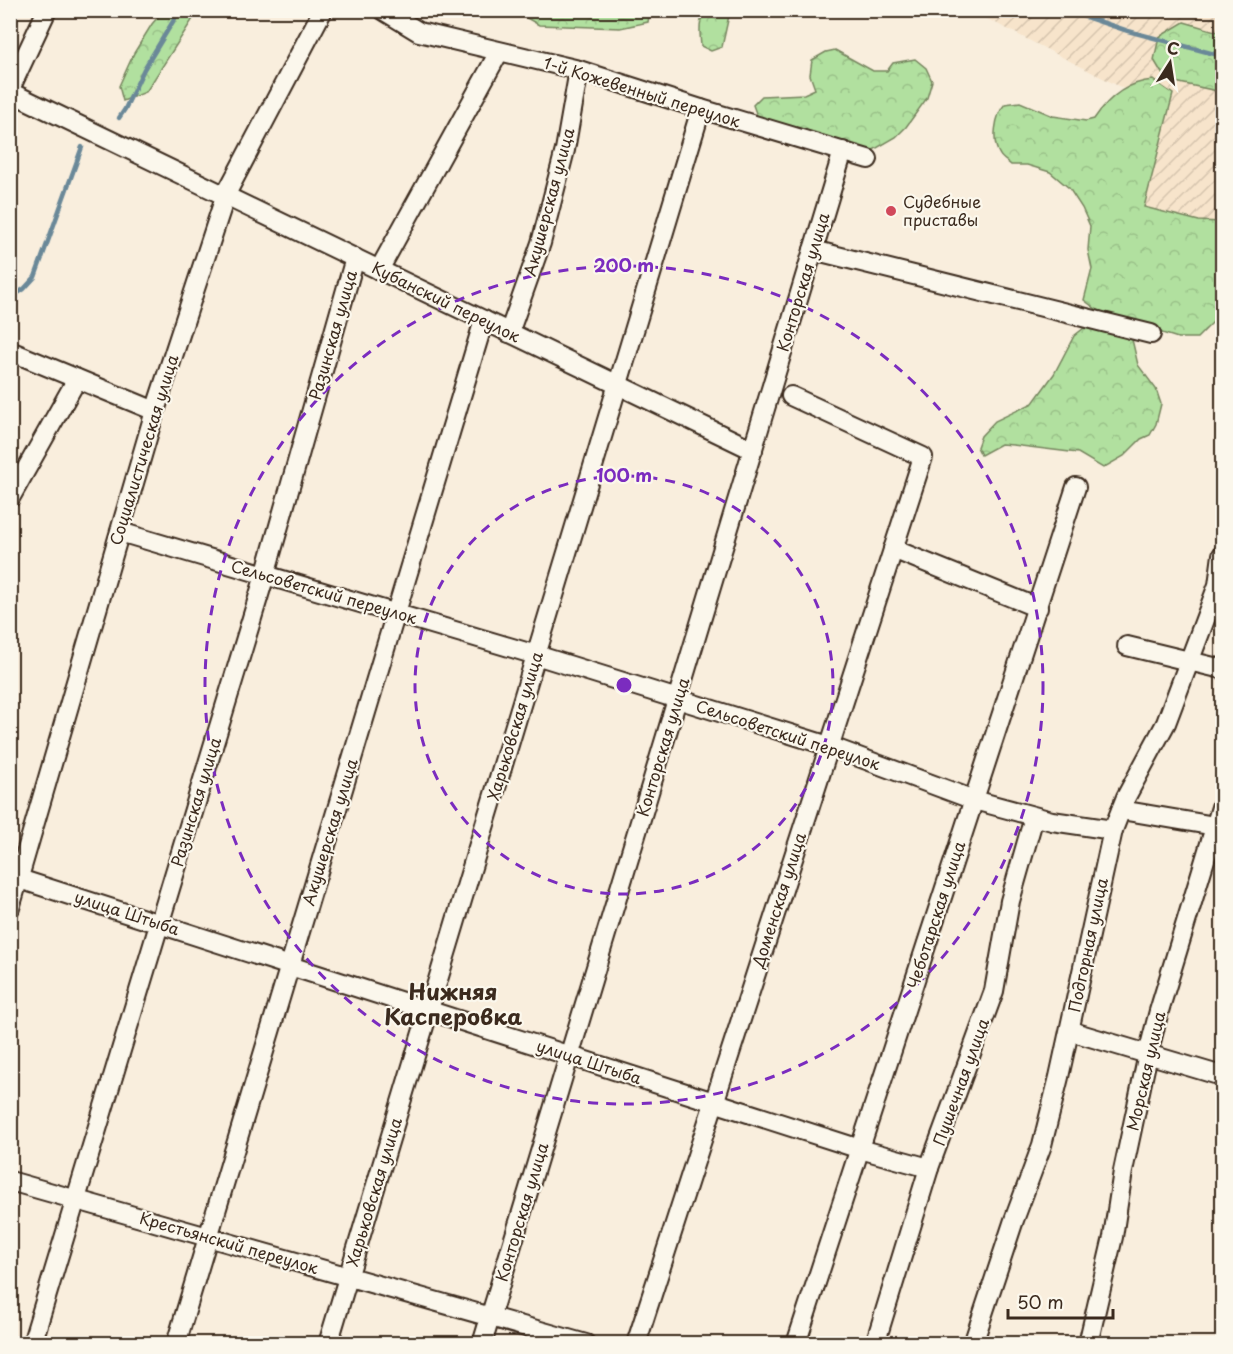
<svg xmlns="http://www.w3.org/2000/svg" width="1233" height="1354" font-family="'Playpen Sans',sans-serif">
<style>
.industrial{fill:url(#industrial-furrows)}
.forest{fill:url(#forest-crowns);stroke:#76855e;stroke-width:1.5}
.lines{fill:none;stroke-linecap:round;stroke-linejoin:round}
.stream{stroke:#6a8898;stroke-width:4.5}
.minor-casing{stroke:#3b2a1e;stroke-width:22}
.minor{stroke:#fbf7ec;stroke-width:18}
.ring{fill:none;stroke:#7b2cbf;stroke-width:3;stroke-dasharray:10 8}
.poi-dot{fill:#d1495b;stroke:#fbf7ec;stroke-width:2}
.labels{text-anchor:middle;stroke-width:4.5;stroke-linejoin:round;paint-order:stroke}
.street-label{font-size:16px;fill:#3b2a1e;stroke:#fbf7ec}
.poi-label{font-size:16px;fill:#3b2a1e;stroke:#fbf7ec;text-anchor:start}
.district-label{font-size:22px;font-weight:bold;fill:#3b2a1e;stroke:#fbf7ec}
.centre{fill:#7b2cbf;stroke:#fbf7ec;stroke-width:3}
.ring-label{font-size:18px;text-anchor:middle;font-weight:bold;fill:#7b2cbf;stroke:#fbf7ec;stroke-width:4.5;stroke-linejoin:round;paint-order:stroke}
</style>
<defs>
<pattern id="industrial-furrows" width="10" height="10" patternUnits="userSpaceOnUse" patternTransform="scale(1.5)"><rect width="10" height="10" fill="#f7e4cb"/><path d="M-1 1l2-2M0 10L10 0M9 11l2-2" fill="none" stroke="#d5c4ae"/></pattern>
<pattern id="forest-crowns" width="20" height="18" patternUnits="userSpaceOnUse" patternTransform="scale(1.5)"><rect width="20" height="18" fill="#b1e09f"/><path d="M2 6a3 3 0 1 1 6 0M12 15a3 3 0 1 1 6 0" fill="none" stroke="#99c088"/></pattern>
</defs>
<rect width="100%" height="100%" fill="#f9eedd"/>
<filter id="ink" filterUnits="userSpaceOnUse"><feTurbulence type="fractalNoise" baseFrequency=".0167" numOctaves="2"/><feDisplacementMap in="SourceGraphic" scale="12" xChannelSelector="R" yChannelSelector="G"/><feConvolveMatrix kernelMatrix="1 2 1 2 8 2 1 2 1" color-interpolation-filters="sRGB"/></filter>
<g filter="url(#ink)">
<path class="industrial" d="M972 11H1222V244L1137 217 1142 98Z"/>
<g class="forest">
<path d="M163 11H198L146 92 123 101 119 86 134 53 152 24Z"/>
<path d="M503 11 650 10V11L648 22 620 28 539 25 525 17Z"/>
<path d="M705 11H730L722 47 711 51 701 46C700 34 698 22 705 11Z"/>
<path d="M1184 22 1222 33V92L1166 80 1154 60 1159 37Z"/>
<path d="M835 50 873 71H887L893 63 915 59 926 68 932 81 927 98 906 127 896 137 870 152 765 120 757 116 753 105 762 96 804 94 815 89 810 75 812 60 826 52Z"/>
<path d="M1153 80 1173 94 1144 207 1199 221 1222 222V316L1214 321 1197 338H1178L1121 320 1096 309 1084 300 1092 269 1088 250 1090 226 1082 208 1069 188 1050 172 1027 165H1011C1008 162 1002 159 1000 155 991 142 995 115 1005 104L1020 102 1053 116 1086 121 1094 119C1108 98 1128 82 1153 80Z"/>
<path d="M1089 324 1131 335 1138 365 1156 389 1161 404 1156 424 1150 435 1141 439 1124 456 1103 468 1078 453 1013 445 1001 444 981 455 977 447 981 436 995 421 1033 403 1054 374 1074 336Z"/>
</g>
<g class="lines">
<g class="stream">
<path d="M1065 10 1128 31 1222 56"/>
<path d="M119 118 125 109 144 69 180 10"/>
<path d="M10 298 24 289 35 277 82 147"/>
</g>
<defs>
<g id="minor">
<path d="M383 10 419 32 579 70 701 109 868 159"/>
<path d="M10 89 47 10"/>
<path d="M10 92 753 450"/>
<path d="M813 250 1151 334"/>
<path d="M379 270 499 52"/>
<path d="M509 333 541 243 565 150 579 70"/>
<path d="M10 351 155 411"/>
<path d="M10 498 77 379"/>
<path d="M120 532 536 655 829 746 974 800 1052 821 1113 830"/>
<path d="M893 549 1038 608"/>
<path d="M1127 646 1222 669"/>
<path d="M1121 810 1215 826"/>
<path d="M10 876 860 1149 929 1168"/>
<path d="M10 908 155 411 226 194 323 10"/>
<path d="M1070 1031 1215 1074H1222"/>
<path d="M10 1181 586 1344"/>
<path d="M32 1344 265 575 355 258"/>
<path d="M176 1344 484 320"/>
<path d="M328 1344 701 109"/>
<path d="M482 1344 843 151"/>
<path d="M636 1344 923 457 791 396"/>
<path d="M796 1344 1076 487"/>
<path d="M875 1344 929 1168 994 991 1010 901 1034 817"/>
<path d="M973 1344 1014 1220 1042 1145 1059 1077 1113 830 1126 797 1166 723 1218 585 1222 555"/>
<path d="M1088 1344 1113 1237 1123 1171 1148 1054 1159 1011 1222 804"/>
</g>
</defs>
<use href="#minor" class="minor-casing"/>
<use href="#minor" class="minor"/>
</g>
</g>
<g class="ring">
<circle cx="624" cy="685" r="209"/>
<circle cx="624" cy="685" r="419"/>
</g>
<circle class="poi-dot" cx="891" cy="211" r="6"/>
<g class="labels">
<g class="street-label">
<text transform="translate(642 92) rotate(17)" y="6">1-й Кожевенный переулок</text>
<text transform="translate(549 202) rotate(-75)" y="6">Акушерская улица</text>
<text transform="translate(803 282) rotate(-73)" y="6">Конторская улица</text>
<text transform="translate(446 302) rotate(26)" y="6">Кубанский переулок</text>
<text transform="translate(333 335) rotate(-74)" y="6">Разинская улица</text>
<text transform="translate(144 450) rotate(-73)" y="6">Социалистическая улица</text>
<text transform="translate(324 592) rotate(16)" y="6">Сельсоветский переулок</text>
<text transform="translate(515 726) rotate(-73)" y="6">Харьковская улица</text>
<text transform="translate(788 735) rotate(18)" y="6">Сельсоветский переулок</text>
<text transform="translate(663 747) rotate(-73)" y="6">Конторская улица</text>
<text transform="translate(196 802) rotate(-73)" y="6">Разинская улица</text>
<text transform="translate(330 832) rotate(-73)" y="6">Акушерская улица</text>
<text transform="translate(779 900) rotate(-72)" y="6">Доменская улица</text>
<text transform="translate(127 913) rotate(18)" y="6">улица Штыба</text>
<text transform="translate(936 915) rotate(-72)" y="6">Чеботарская улица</text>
<text transform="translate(1088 945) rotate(-78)" y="6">Подгорная улица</text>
<text transform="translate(589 1062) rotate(18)" y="6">улица Штыба</text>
<text transform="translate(1146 1071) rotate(-77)" y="6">Морская улица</text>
<text transform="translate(961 1082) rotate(-70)" y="6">Пушечная улица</text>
<text transform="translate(374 1192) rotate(-73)" y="6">Харьковская улица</text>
<text transform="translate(522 1212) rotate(-73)" y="6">Конторская улица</text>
<text transform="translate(229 1243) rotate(16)" y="6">Крестьянский переулок</text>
</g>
<g class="poi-label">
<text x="903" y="208">Судебные<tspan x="903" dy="18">приставы</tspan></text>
</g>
<g class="district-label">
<text x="453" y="1000">Нижняя<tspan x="453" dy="25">Касперовка</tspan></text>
</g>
</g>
<circle cx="624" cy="685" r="9" class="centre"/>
<g class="ring-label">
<text x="624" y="272">200 m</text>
<text x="624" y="482">100 m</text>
</g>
<rect width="1233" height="1354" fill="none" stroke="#fbf7ec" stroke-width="36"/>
<rect x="18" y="18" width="1197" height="1318" fill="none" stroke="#3b2a1e" stroke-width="2" filter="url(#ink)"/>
<g transform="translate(1170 63) rotate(12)" stroke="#fbf7ec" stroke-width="4.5" paint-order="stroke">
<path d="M0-4.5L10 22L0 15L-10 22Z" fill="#3b2a1e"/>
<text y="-9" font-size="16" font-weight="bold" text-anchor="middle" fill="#3b2a1e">С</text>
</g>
<path d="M1008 1309v9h105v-9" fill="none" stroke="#3b2a1e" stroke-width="3"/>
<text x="1017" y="1309" font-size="18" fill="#3b2a1e" stroke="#fbf7ec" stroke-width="4.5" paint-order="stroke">50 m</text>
</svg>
